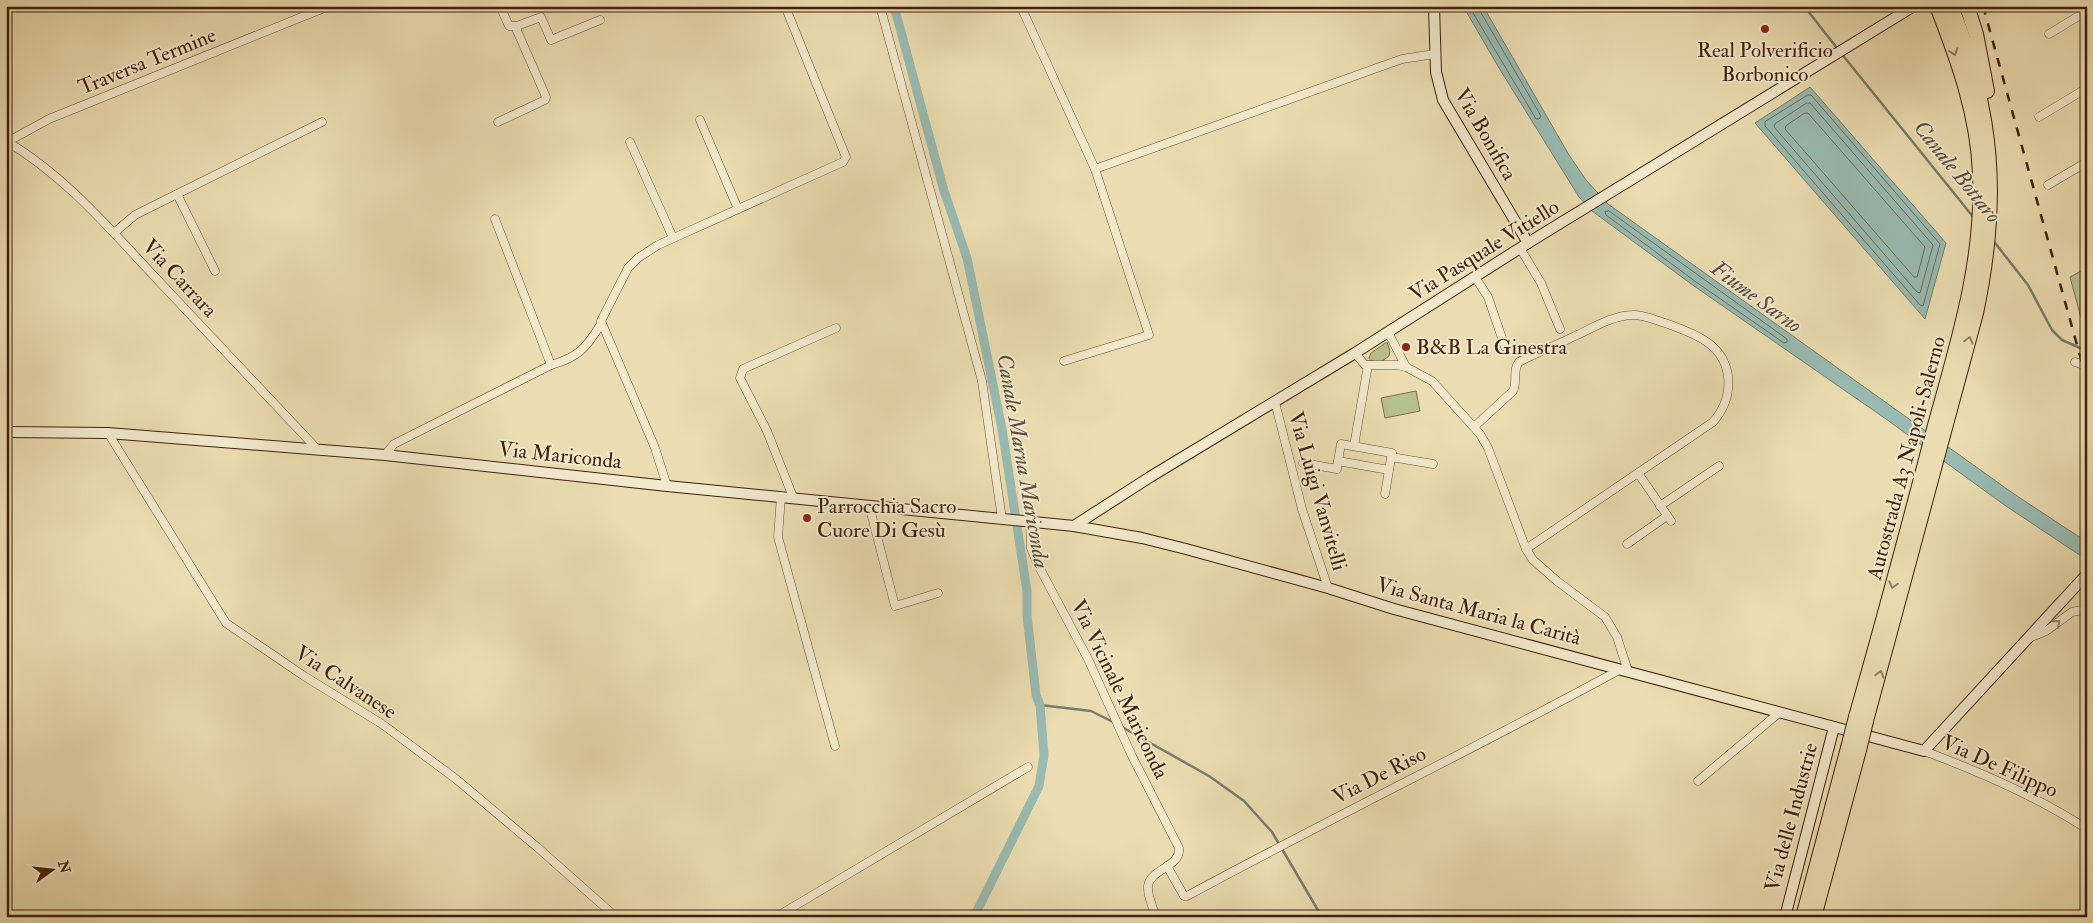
<svg xmlns="http://www.w3.org/2000/svg" width="2093" height="923" font-family="'IM FELL Double Pica',serif">
<style>
.green{fill:#b6c18d;stroke:#7c704c}
.water{fill:#99bbb2;stroke:#767d70}
.lines{fill:none;stroke-linecap:round;stroke-linejoin:round}
.shore{stroke:#6d6d5f;stroke-width:1}
.stream{stroke:#767d70;stroke-width:2.5}
.canal{stroke:#99bbb2;stroke-width:9}
.street-casing{stroke:#6c4e35;stroke-width:9}
.secondary-casing{stroke:#411f0c;stroke-width:12}
.highway-casing{stroke:#411f0c;stroke-width:16}
.street{stroke:#f2e9cc;stroke-width:8}
.secondary{stroke:#f2e9cc;stroke-width:10}
.highway{stroke:#ebddb1;stroke-width:14}
.rail{stroke:#411f0c;stroke-width:2.5;stroke-dasharray:9 9;stroke-linecap:butt}
.highway-bridge-casing{stroke:#411f0c;stroke-width:16;stroke-linecap:butt}
.highway-bridge{stroke:#ebddb1;stroke-width:14}
.oneway{stroke:#967e5e}
.oneway2{stroke:#9a846c}
.poi-dot{fill:#8f2418;stroke:#f2e9cc;stroke-width:2}
.labels{text-anchor:middle;stroke-width:4;stroke-linejoin:round;paint-order:stroke}
.poi-label{font-size:21px;fill:#411f0c;stroke:#f2e9cc;text-anchor:start}
.street-label{font-size:21px;fill:#411f0c;stroke:#f2e9cc}
.water-label{font-size:22px;font-style:italic;fill:#5b4e3e;stroke:#f2e9cc}
</style>
<rect width="100%" height="100%" fill="#ebddb1"/>
<filter id="stains"><feTurbulence type="fractalNoise" baseFrequency=".004" numOctaves="4"/><feColorMatrix values="0 0 0 0 .2 0 0 0 0 .09 0 0 0 0 .02 0 0 0 .5 -.17"/></filter>
<radialGradient id="worn" r=".72"><stop offset=".6" stop-color="#630" stop-opacity="0"/><stop offset="1" stop-color="#630" stop-opacity=".3"/></radialGradient>
<g class="green">
<path d="M2087 268V340L2070 277Z"/>
<path d="M1387 342 1390 351 1389 356 1381 362 1371 361 1369 358 1371 353Z"/>
<path d="M1416 391 1420 411 1385 418 1381 398Z"/>
</g>
<g class="water">
<path d="M1463 6H1483L1569 155 1586 180 1608 204 2014 494 2087 542V560L2003 504 1886 419 1694 286 1592 211 1579 197 1499 68Z"/>
<path d="M1810 87 1946 243 1925 319 1755 123Z"/>
</g>
<g class="lines">
<g class="shore">
<path d="M1469 6 1536 119H1539L1541 116 1480 11 1479 6"/>
<path d="M1808 95H1811L1940 244 1923 306 1920 305 1765 126V122Z"/>
<path d="M1807 103H1810L1933 245 1920 293 1917 292 1774 127 1775 124Z"/>
<path d="M1805 113H1808L1925 247 1917 277H1914L1785 129 1786 126Z"/>
<path d="M1609 211 1787 339V342L1784 343 1696 282 1606 215 1605 212Z"/>
</g>
<g class="stream">
<path d="M1804 6 1837 48"/>
<path d="M1841 53 1974 218"/>
<path d="M1992 239 2028 285 2052 330 2062 340 2087 351"/>
<path d="M1040 705 1091 711 1115 723"/>
<path d="M1122 727 1209 776 1244 801 1272 832 1322 917"/>
</g>
<path class="canal" d="M894 6 944 191 967 258 1002 429 1027 591V615L1036 695 1040 705 1044 755 1039 786 974 917"/>
<defs>
<g id="street">
<path d="M500 6 509 26H517L541 17 551 40 600 20"/>
<path d="M880 6 982 381 1002 519"/>
<path d="M1022 9 1095 169 1149 335 1064 361"/>
<path d="M2049 34 2087 11"/>
<path d="M2039 117 2087 88"/>
<path d="M700 120 738 209"/>
<path d="M498 122 545 100 546 97 515 26"/>
<path d="M6 141C64 175 109 228 154 276 209 334 264 392 318 450"/>
<path d="M7 142 49 119 329 6"/>
<path d="M630 142 673 238"/>
<path d="M1095 169 1402 59 1435 54"/>
<path d="M2048 185 2087 162"/>
<path d="M177 194 215 271"/>
<path d="M114 233 135 215 322 122"/>
<path d="M1520 248 1541 283 1560 329"/>
<path d="M1475 277 1488 297 1505 347"/>
<path d="M1388 332 1406 367"/>
<path d="M1355 353 1365 365H1398L1406 367 1432 381 1480 434 1488 448 1526 549 1533 560 1557 581 1605 617 1617 637 1628 671"/>
<path d="M2075 362 2087 366"/>
<path d="M551 365C579 357 586 348 601 324"/>
<path d="M1275 402 1302 509 1328 588"/>
<path d="M1474 427 1513 391C1518 381 1512 371 1519 362 1537 352 1557 345 1575 336 1593 328 1611 316 1632 315 1643 314 1654 320 1665 323 1679 328 1694 333 1707 342 1735 362 1734 398 1713 422L1526 549"/>
<path d="M108 433 226 623 304 676 382 724 456 779 537 847 616 917"/>
<path d="M1341 444 1392 453 1389 470 1338 461Z"/>
<path d="M1354 446 1368 365"/>
<path d="M385 455 394 444 551 365 495 219"/>
<path d="M1391 457 1433 464"/>
<path d="M1303 463 1337 469 1338 461"/>
<path d="M1638 473 1671 521"/>
<path d="M667 486 655 448 601 321 628 268 638 258 658 245 843 162 846 157 785 6"/>
<path d="M1385 494 1389 470"/>
<path d="M781 496 778 537 835 746"/>
<path d="M793 497 767 431 740 378 743 369 836 328"/>
<path d="M869 505 895 606 938 593"/>
<path d="M1660 506 1719 466"/>
<path d="M1030 522 1031 548 1037 563 1088 659 1132 756 1179 848C1181 867 1150 869 1148 886 1147 896 1153 907 1156 917"/>
<path d="M1627 544 1667 516"/>
<path d="M2029 638 2046 631 2072 612 2087 609"/>
<path d="M1924 751C1981 772 2036 796 2087 829"/>
<path d="M1698 781 1780 712"/>
<path d="M1167 866 1184 896H1187C1331 818 1478 747 1621 669"/>
<path d="M776 917 1028 767"/>
</g>
<g id="secondary">
<path d="M1434 6 1436 72 1443 100 1528 243"/>
<path d="M6 432 108 433 385 455 667 486 1074 526 1142 538 1186 549 1328 588 1394 609 1924 751 2087 574"/>
<path d="M1074 526 1150 477 1355 353 1528 243 1914 6"/>
<path d="M1785 917 1834 727"/>
</g>
<g id="highway">
<path d="M1967 6 1976 34 1987 91"/>
<path d="M1856 717C1883 622 1909 525 1934 429 1957 345 1984 262 1980 174 1978 115 1958 60 1937 6"/>
<path d="M1866 721 1976 313C2000 200 1994 113 1951 6"/>
<path d="M1803 917 1848 748"/>
<path d="M1814 917 1859 750"/>
</g>
</defs>
<use href="#street" class="street-casing"/>
<use href="#secondary" class="secondary-casing"/>
<use href="#highway" class="highway-casing"/>
<use href="#street" class="street"/>
<use href="#secondary" class="secondary"/>
<use href="#highway" class="highway"/>
<path class="rail" d="M1983 6 2087 381"/>
<defs>
<g id="highway-bridge">
<path d="M1848 748 1856 717"/>
<path d="M1859 750 1866 721"/>
</g>
</defs>
<use href="#highway-bridge" class="highway-bridge-casing"/>
<use href="#highway-bridge" class="highway-bridge"/>
</g>
<defs><path id="oneway-chevron" d="M-2-3.5L2.5 0L-2 3.5" fill="none" stroke-width="1.6" stroke-linecap="round" stroke-linejoin="round" transform="scale(1.25)"/></defs>
<g class="oneway">
<use href="#oneway-chevron" transform="translate(1954 52) rotate(71)"/>
<use href="#oneway-chevron" transform="translate(1969 340) rotate(-75)"/>
<use href="#oneway-chevron" transform="translate(1893 585) rotate(105)"/>
<use href="#oneway-chevron" transform="translate(1880 674) rotate(-74)"/>
</g>
<use class="oneway2" href="#oneway-chevron" transform="translate(2057 623) rotate(-40)"/>
<g class="poi-dot">
<circle cx="1765" cy="29" r="5"/>
<circle cx="1406" cy="347" r="5"/>
<circle cx="807" cy="518" r="5"/>
</g>
<g class="labels">
<g class="poi-label">
<text x="1765" y="57" text-anchor="middle">Real Polverificio<tspan x="1765" dy="24">Borbonico</tspan></text>
<text x="1416" y="354">B&amp;B La Ginestra</text>
<text x="817" y="513">Parrocchia Sacro<tspan x="817" dy="24">Cuore Di Gesù</tspan></text>
</g>
<g class="street-label">
<text transform="translate(147 61) rotate(-22)" y="7">Traversa Termine</text>
<text transform="translate(1486 134) rotate(60)" y="7">Via Bonifica</text>
<text transform="translate(1484 250) rotate(-32)" y="7">Via Pasquale Vitiello</text>
<text transform="translate(180 278) rotate(47)" y="7">Via Carrara</text>
<text transform="translate(560 455) rotate(6)" y="7">Via Mariconda</text>
<text transform="translate(1906 458) rotate(-75)" y="7">Autostrada A3 Napoli-Salerno</text>
<text transform="translate(1318 491) rotate(74)" y="7">Via Luigi Vanvitelli</text>
<text transform="translate(1479 611) rotate(15)" y="7">Via Santa Maria la Carità</text>
<text transform="translate(346 682) rotate(33)" y="7">Via Calvanese</text>
<text transform="translate(1120 689) rotate(64)" y="7">Via Vicinale Mariconda</text>
<text transform="translate(2000 766) rotate(24)" y="7">Via De Filippo</text>
<text transform="translate(1379 775) rotate(-27)" y="7">Via De Riso</text>
<text transform="translate(1791 817) rotate(-75)" y="7">Via delle Industrie</text>
</g>
<g class="water-label">
<text transform="translate(1958 171) rotate(51)" y="8">Canale Bottaro</text>
<text transform="translate(1757 296) rotate(36)" y="8">Fiume Sarno</text>
<text transform="translate(1024 461) rotate(80)" y="8">Canale Marna Mariconda</text>
</g>
</g>
<rect width="2093" height="923" fill="none" stroke="#ebddb1" stroke-width="25"/>
<rect x="8" y="8" width="2078" height="908" fill="none" stroke="#411f0c" stroke-width="2.5"/>
<rect x="12" y="12" width="2068" height="898" fill="none" stroke="#411f0c"/>
<g transform="translate(52 870) rotate(75)" stroke="#f2e9cc" stroke-width="4" paint-order="stroke">
<path d="M0-4L9 19L0 12L-9 19Z" fill="#411f0c"/>
<text y="-8" font-size="14" font-weight="bold" text-anchor="middle" fill="#411f0c">N</text>
</g>
<rect width="100%" height="100%" filter="url(#stains)"/>
<rect width="100%" height="100%" fill="url(#worn)"/>
</svg>
